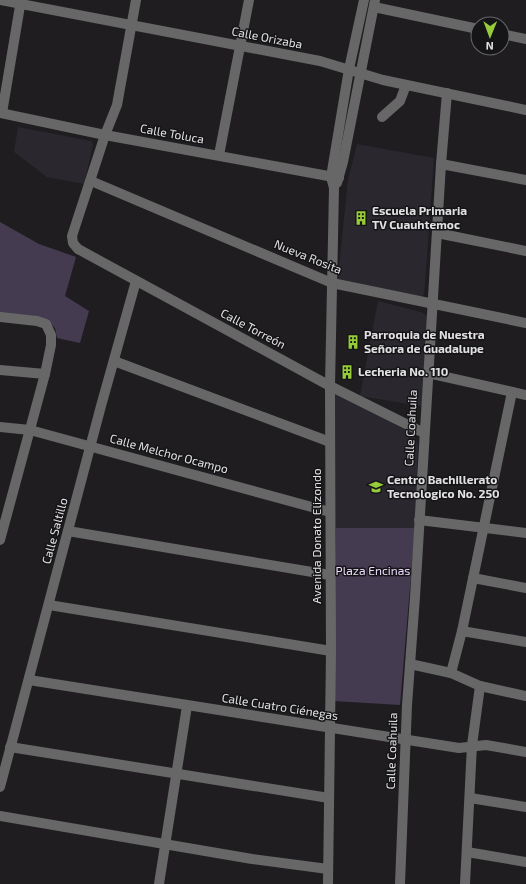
<svg xmlns="http://www.w3.org/2000/svg" width="526" height="884" font-family="'Exo 2',sans-serif">
<style>
.built{fill:#2b272f}
.green{fill:#453b50}
.lines{fill:none;stroke-linecap:round;stroke-linejoin:round}
.minor{stroke:#666766;stroke-width:10}
.labels{text-anchor:middle;stroke-width:3;stroke-linejoin:round;paint-order:stroke}
.street-label{font-size:12px;fill:#e2e1e3;stroke:#151417}
.poi-label{font-size:12px;font-weight:bold;fill:#e2e1e3;stroke:#151417;text-anchor:start}
.park-label{font-size:12px;fill:#ebdafe;stroke:#151417}
</style>
<rect width="100%" height="100%" fill="#1f1d20"/>
<g class="built">
<path d="M18 127 91 141 93 144 84 184 47 177 14 152Z"/>
<path d="M357 144 434 158 425 284 424 294 420 298 341 281 338 277 348 180Z"/>
<path d="M378 301 421 312 430 318 427 407 360 396Z"/>
<path d="M335 391 414 435 418 446 415 528H336Z"/>
</g>
<g class="green">
<path d="M0 222 39 244 76 257 65 296 89 311 80 343 57 338 55 328 50 323 0 313Z"/>
<path d="M336 528H415L400 705 334 701Z"/>
</g>
<g class="lines">
<g class="minor">
<path d="M0 0 320 61 383 80 526 110"/>
<path d="M136 0 117 105 105 135 72 236 73 243 78 249 330 386 424 433"/>
<path d="M374 7 478 29"/>
<path d="M502 34 526 39"/>
<path d="M0 113 105 135 339 178"/>
<path d="M2 113 21 0"/>
<path d="M382 117 400 101 406 85"/>
<path d="M219 155 249 0"/>
<path d="M441 164 526 180"/>
<path d="M91 181 332 283 526 323"/>
<path d="M337 183 343 162 375 0"/>
<path d="M437 233 526 251"/>
<path d="M0 317 37 321 46 324 51 335V345L45 374 0 540"/>
<path d="M114 361 330 442"/>
<path d="M0 370 45 374"/>
<path d="M428 373 526 395"/>
<path d="M0 427 30 430 330 512"/>
<path d="M419 520 526 533"/>
<path d="M68 531 330 575"/>
<path d="M473 578 526 588"/>
<path d="M49 605 331 651"/>
<path d="M462 631 526 642"/>
<path d="M410 664 451 673 480 686 526 696"/>
<path d="M451 673 462 631 512 392"/>
<path d="M29 680 459 748 486 745 526 752"/>
<path d="M10 747 329 798"/>
<path d="M0 787 101 406 136 281"/>
<path d="M470 798 526 807"/>
<path d="M0 816 252 859 328 869"/>
<path d="M467 852 526 862"/>
<path d="M159 884 187 706"/>
<path d="M328 884 331 651 330 386 334 188 331 177 349 69 364 0"/>
<path d="M400 884 407 705 415 597 441 164 447 93"/>
<path d="M465 884 472 745 480 686"/>
</g>
</g>
<defs>
<symbol id="building-bare" viewBox="-9 -9 18 18"><path d="M-4-6H4V6H1V3H-1V6H-4ZM-2.5-4.3h1.7v1.8h-1.7ZM.8-4.3h1.7v1.8H.8ZM-2.5-1h1.7V.8h-1.7ZM.8-1h1.7V.8H.8Z" fill="#96cc3a" stroke="#151417" stroke-width="2.5" paint-order="stroke"/></symbol>
<symbol id="school-bare" viewBox="-9 -9 18 18"><path d="M0-5L7-2L0 1L-7-2ZM-4 1L0 2.5L4 1V4Q0 6-4 4Z" fill="#96cc3a" stroke="#151417" stroke-width="2.5" paint-order="stroke"/></symbol>
</defs>
<g fill-rule="evenodd">
<use href="#building-bare" x="351" y="208" width="20" height="20"/>
<use href="#building-bare" x="343" y="332" width="20" height="20"/>
<use href="#building-bare" x="337" y="362" width="20" height="20"/>
<use href="#school-bare" x="366" y="477" width="20" height="20"/>
</g>
<g class="labels">
<g class="street-label">
<text transform="translate(267 38) rotate(11)" y="4">Calle Orizaba</text>
<text transform="translate(172 134) rotate(10)" y="4">Calle Toluca</text>
<text transform="translate(308 257) rotate(22)" y="4">Nueva Rosita</text>
<text transform="translate(253 329) rotate(28)" y="4">Calle Torreón</text>
<text transform="translate(411 428) rotate(-87)" y="4">Calle Coahuila</text>
<text transform="translate(169 454) rotate(15)" y="4">Calle Melchor Ocampo</text>
<text transform="translate(55 531) rotate(-75)" y="4">Calle Saltillo</text>
<text transform="translate(317 536) rotate(-90)" y="4">Avenida Donato Elizondo</text>
<text transform="translate(280 707) rotate(9)" y="4">Calle Cuatro Ciénegas</text>
<text transform="translate(392 751) rotate(-88)" y="4">Calle Coahuila</text>
</g>
<g class="poi-label">
<text x="372" y="215">Escuela Primaria<tspan x="372" dy="14">TV Cuauhtemoc</tspan></text>
<text x="364" y="339">Parroquia de Nuestra<tspan x="364" dy="14">Señora de Guadalupe</tspan></text>
<text x="358" y="376">Lecheria No. 110</text>
<text x="387" y="484">Centro Bachillerato<tspan x="387" dy="14">Tecnologico No. 250</tspan></text>
</g>
<g class="park-label">
<text x="373" y="575">Plaza Encinas</text>
</g>
</g>
<g transform="translate(490 36) rotate(181)"><circle r="19" fill="#151417" stroke="#676669"/>
<path d="M0-3L7 15L0 10L-7 15Z" fill="#96cc3a"/>
<text y="-6" font-size="11" font-weight="bold" text-anchor="middle" fill="#e2e1e3">N</text>
</g>
</svg>
